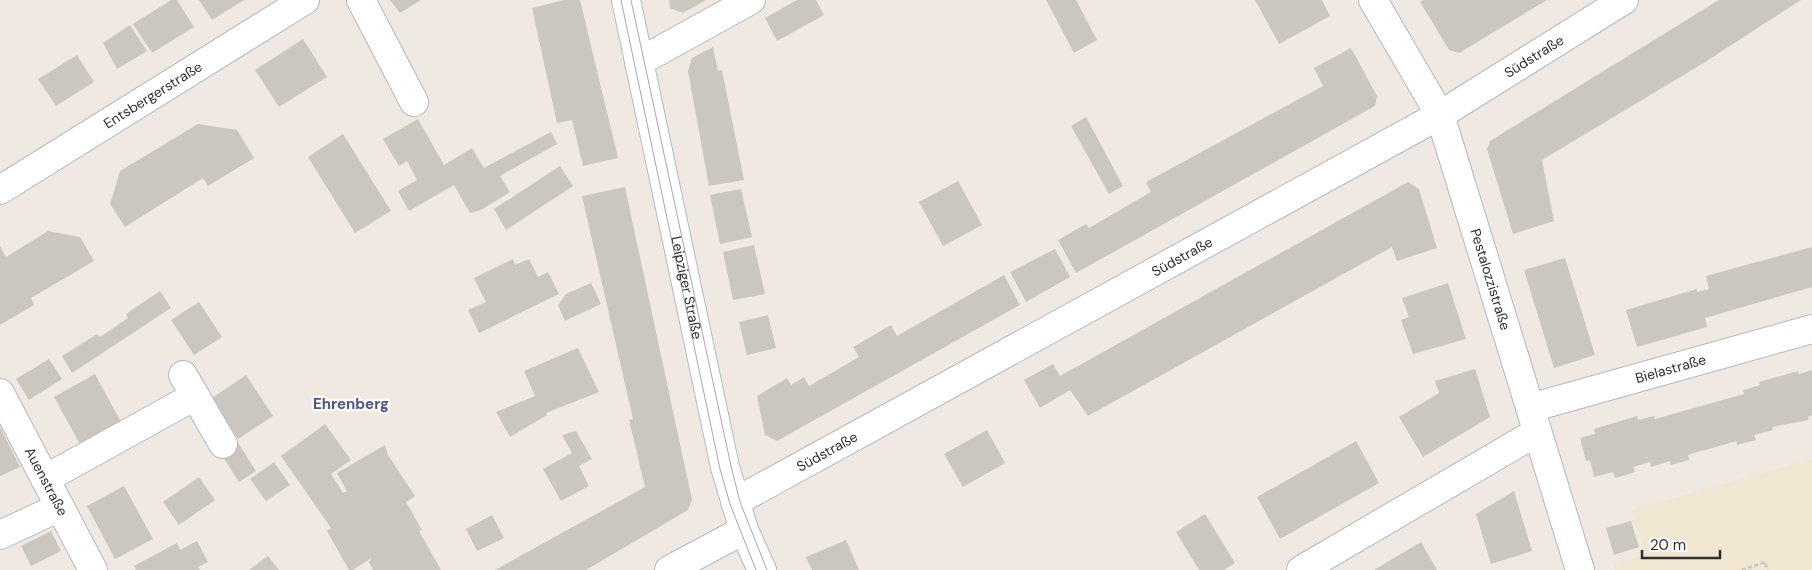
<svg xmlns="http://www.w3.org/2000/svg" width="1812" height="570" font-family="'DM Sans',sans-serif">
<style>
.education{fill:#f0e6d1}
.building{fill:#cbc7bf}
.lines{fill:none;stroke-linecap:round;stroke-linejoin:round}
.minor-casing{stroke:#b4b7c1;stroke-width:30}
.path{stroke:#c9c9c9;stroke-width:3;stroke-dasharray:4 2.5;stroke-linecap:butt}
.minor{stroke:#fff;stroke-width:28}
.tram{stroke:#a3a6b8;stroke-width:1}
.labels{text-anchor:middle;stroke-width:4.5;stroke-linejoin:round;paint-order:stroke}
.street-label{font-size:14px;fill:#2e2e2e;stroke:#fff}
.neighbourhood-label{font-size:15px;font-weight:bold;fill:#4d5680;stroke:#fff}
</style>
<rect width="100%" height="100%" fill="#efe9e1"/>
<path class="education" d="M1812 459V570H1615L1614 565 1645 554 1632 510Z"/>
<g class="building">
<path d="M171 0H177L194 27 152 53 133 24Z"/>
<path d="M199 0H244L212 20Z"/>
<path d="M390 0H421L400 13Z"/>
<path d="M564 0H580L618 158 583 166 572 120 557 123 532 8Z"/>
<path d="M669 0H706L683 13 670 8Z"/>
<path d="M797 0H816L824 15 777 41 765 18Z"/>
<path d="M1046 0H1076L1097 40 1074 53Z"/>
<path d="M1255 0H1322L1330 16 1279 44Z"/>
<path d="M1423 0H1547L1459 53 1449 50 1420 2Z"/>
<path d="M1719 0H1801L1702 64 1542 160 1554 221 1513 234 1487 149 1490 141Z"/>
<path d="M130 25 147 51 117 69 103 43Z"/>
<path d="M303 39 327 77 279 107 255 70Z"/>
<path d="M713 47 718 71 722 70 744 180 709 186 688 71 692 58Z"/>
<path d="M1351 48 1377 96 1375 106 1076 273 1058 240 1086 224 1089 228 1151 192 1146 182 1323 86 1314 68Z"/>
<path d="M77 55 94 82 56 106 38 79Z"/>
<path d="M1086 117 1123 186 1109 194 1071 126Z"/>
<path d="M418 119 444 165 472 148 484 168 551 132 557 144 500 176 510 192 481 210 470 213 454 185 409 211 398 191 417 180 407 161 399 166 383 139Z"/>
<path d="M198 124 237 130 254 158 208 186 203 178 125 227 110 204 120 171Z"/>
<path d="M343 134 391 211 355 233 308 157Z"/>
<path d="M560 166 573 186 506 230 494 209Z"/>
<path d="M958 181 982 225 943 246 919 202Z"/>
<path d="M1408 182 1419 189 1437 248 1397 261 1392 247 1088 416 1070 390 1040 408 1024 380 1053 364 1060 376Z"/>
<path d="M625 187 692 500 688 510 586 570H495L645 487 629 420 633 419 582 196Z"/>
<path d="M741 189 752 237 720 244 710 195Z"/>
<path d="M48 231 80 237 94 261 31 298 34 305 0 325V246L6 257Z"/>
<path d="M754 245 765 294 733 300 723 252Z"/>
<path d="M1812 247V287L1705 318 1707 327 1637 347 1626 310 1697 289V292L1709 289 1706 276Z"/>
<path d="M1055 249 1070 277 1026 302 1010 272Z"/>
<path d="M1565 258 1595 355 1554 368 1524 270Z"/>
<path d="M513 259 515 265 529 259 538 277 548 272 559 294 479 333 468 310 486 302 474 278Z"/>
<path d="M1004 275 1020 305 777 441 765 435 757 396 787 378 791 385 804 377 809 386 859 357 853 347 874 335 891 325 897 336Z"/>
<path d="M591 283 601 304 565 321 558 305 566 294Z"/>
<path d="M1448 283 1466 339 1413 354 1401 320 1409 317 1402 298Z"/>
<path d="M160 291 171 308 72 373 62 356 97 334 100 337 128 318 126 314Z"/>
<path d="M199 302 222 337 194 355 171 320Z"/>
<path d="M768 315 776 348 747 355 739 322Z"/>
<path d="M578 348 599 392 546 413 547 415 510 437 496 412 535 396 524 371Z"/>
<path d="M49 359 62 379 29 400 16 379Z"/>
<path d="M1475 369 1490 417 1423 457 1399 417 1439 393 1435 381Z"/>
<path d="M1812 370V415L1808 417 1809 420 1772 427 1773 430 1754 435 1756 440 1737 445 1736 441 1688 455 1689 460 1671 465 1670 461 1651 467 1650 462 1633 467 1635 472 1615 478 1613 472 1594 477 1590 460 1586 461 1580 438 1595 434 1594 429 1637 416 1638 420 1654 416 1655 419 1744 394 1743 390 1760 385 1759 382 1798 371 1799 374Z"/>
<path d="M95 374 122 424 81 446 54 397Z"/>
<path d="M246 375 273 416 238 439 212 398Z"/>
<path d="M325 424 351 460 331 474 343 493 347 491 337 473 385 445 388 455 415 496 406 502 422 530 419 531 441 570H373L369 562 371 558 353 570H349L327 531 331 528 281 456Z"/>
<path d="M0 427 20 467 0 476Z"/>
<path d="M987 430 1005 463 963 487 944 454Z"/>
<path d="M576 431 592 459 579 466 589 486 561 501 543 469 572 453 562 435Z"/>
<path d="M235 438 256 471 239 482 218 449Z"/>
<path d="M1356 441 1379 483 1280 539 1257 497Z"/>
<path d="M274 462 290 485 266 501 250 479Z"/>
<path d="M199 477 215 500 179 525 163 502Z"/>
<path d="M124 486 153 539 115 559 87 506Z"/>
<path d="M1514 491 1532 551 1491 564 1476 514Z"/>
<path d="M1205 514 1235 563 1224 570H1199L1176 532Z"/>
<path d="M492 515 504 538 477 551 466 529Z"/>
<path d="M1631 521 1639 547 1614 555 1606 528Z"/>
<path d="M51 531 61 551 31 566 21 546Z"/>
<path d="M846 540 859 570H812L806 557Z"/>
<path d="M197 541 208 562 198 567 200 570H136L134 566 177 543 180 550Z"/>
<path d="M1421 542 1437 570H1374Z"/>
<path d="M268 556 279 570H249Z"/>
</g>
<g class="lines">
<defs>
<g id="minor">
<path d="M361 0 414 102"/>
<path id="s1" d="M626 0 725 467 744 530 762 570"/>
<path id="s2" d="M1373 0 1440 115 1580 570"/>
<path d="M639 62 751 0"/>
<path id="s3" d="M0 190 305 0"/>
<path d="M183 375 223 444"/>
<path id="s4" d="M0 393 93 570"/>
<path id="s5" d="M1530 408 1812 329"/>
<path d="M45 479 195 396"/>
<path id="s6" d="M735 502 1440 115 1624 0"/>
<path d="M0 535 60 507"/>
<path d="M669 570 744 530"/>
<path d="M1301 570 1537 432"/>
</g>
</defs>
<use href="#minor" class="minor-casing"/>
<path class="path" d="M1742 570 1765 562 1767 570"/>
<use href="#minor" class="minor"/>
<g class="tram">
<path d="M621 0 720 469 730 504 756 570"/>
<path d="M631 0 731 466 740 502 767 570"/>
</g>
</g>
<g class="labels">
<g class="street-label">
<text dy="5" stroke="none"><textPath href="#s6" startOffset="915">Südstraße</textPath></text>
<text dy="5" stroke="none"><textPath href="#s3" startOffset="180">Entsbergerstraße</textPath></text>
<text dy="5" stroke="none"><textPath href="#s6" startOffset="510">Südstraße</textPath></text>
<text dy="5" stroke="none"><textPath href="#s2" startOffset="305">Pestalozzistraße</textPath></text>
<text dy="5" stroke="none"><textPath href="#s1" startOffset="294">Leipziger Straße</textPath></text>
<text dy="5" stroke="none"><textPath href="#s5" startOffset="146">Bielastraße</textPath></text>
<text dy="5" stroke="none"><textPath href="#s6" startOffset="105">Südstraße</textPath></text>
<text dy="5" stroke="none"><textPath href="#s4" startOffset="100">Auenstraße</textPath></text>
</g>
<g class="neighbourhood-label">
<text x="351" y="409">Ehrenberg</text>
</g>
</g>
<path d="M1642 550v8h78v-8" fill="none" stroke="#2e2e2e" stroke-width="2.5"/>
<text x="1650" y="550" font-size="15" fill="#2e2e2e" stroke="#ffffff" stroke-width="4" paint-order="stroke">20 m</text>
</svg>
